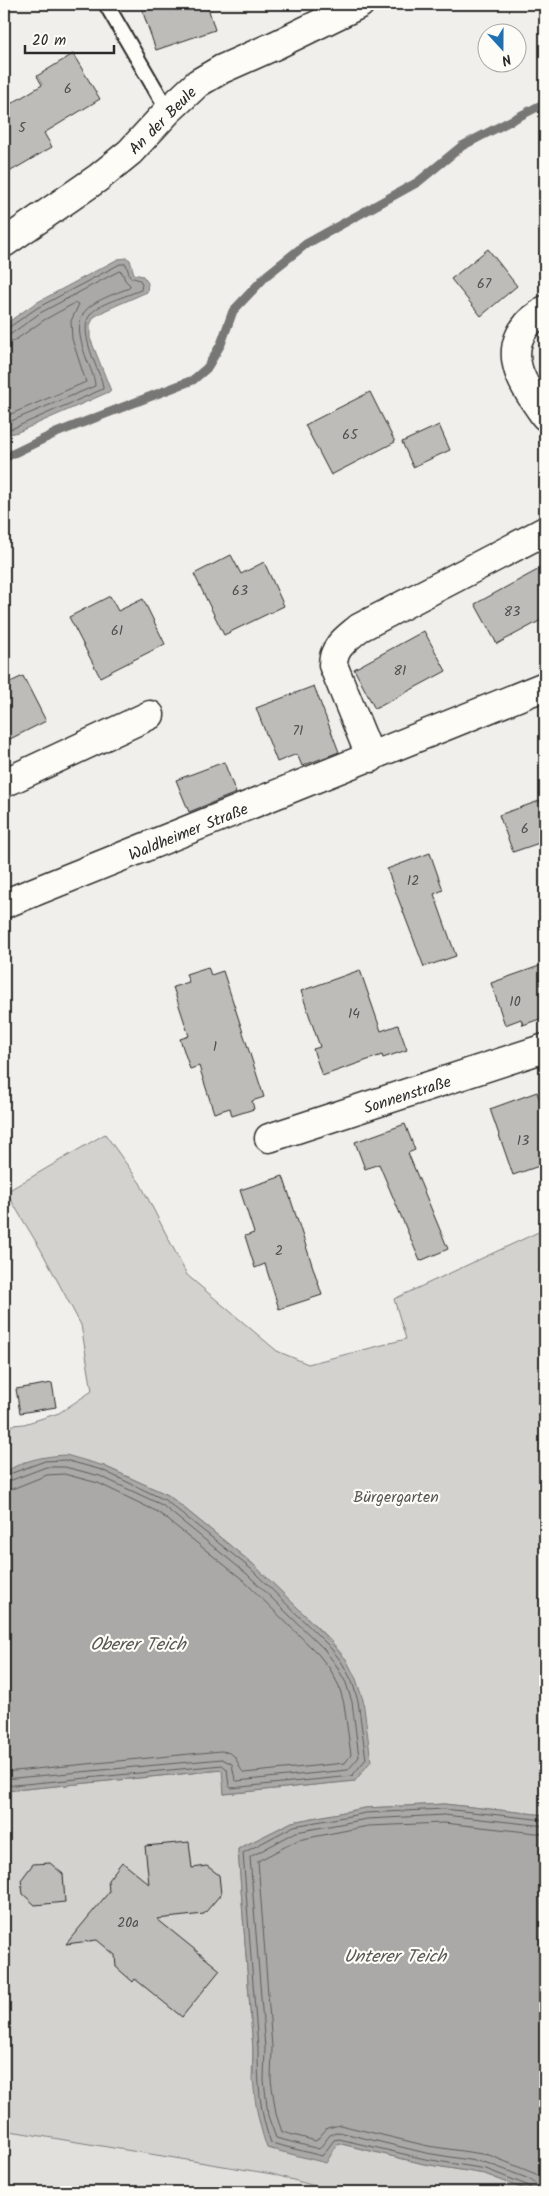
<svg xmlns="http://www.w3.org/2000/svg" width="549" height="2196" font-family="Kalam,sans-serif">
<style>
.built{fill:#e1e0dc}
.green{fill:#d3d2cf;stroke:#7f7e7d}
.water{fill:#aaa9a7;stroke:#777775}
.lines{fill:none;stroke-linecap:round;stroke-linejoin:round}
.shore{stroke:#5e5d5d;stroke-width:1}
.stream{stroke:#777775;stroke-width:9}
.building{fill:#bdbcb8;stroke:#2b2b2b}
.lane-casing{stroke:#2b2b2b;stroke-width:18}
.street-casing{stroke:#2b2b2b;stroke-width:31}
.lane{stroke:#fdfcf7;stroke-width:14}
.street{stroke:#fdfcf7;stroke-width:28}
.labels{text-anchor:middle;stroke-width:4.5;stroke-linejoin:round;paint-order:stroke}
.number-label{font-size:14px;fill:#504f4e}
.street-label{font-size:16px;fill:#2b2b2b;stroke:#fdfcf7}
.park-label{font-size:16px;fill:#555554;stroke:#fdfcf7}
.water-label{font-size:18px;font-style:italic;fill:#575756;stroke:#fdfcf7}
</style>
<rect width="100%" height="100%" fill="#f0efeb"/>
<filter id="ink" filterUnits="userSpaceOnUse"><feTurbulence type="fractalNoise" baseFrequency=".02" numOctaves="2"/><feDisplacementMap in="SourceGraphic" scale="10" xChannelSelector="R" yChannelSelector="G"/><feConvolveMatrix kernelMatrix="1 2 1 2 8 2 1 2 1" color-interpolation-filters="sRGB"/></filter>
<g filter="url(#ink)">
<path class="built" d="M4 2130 272 2174 336 2192H4Z"/>
<path class="green" d="M105 1134 140 1183 187 1275 277 1351 308 1364 406 1339 394 1299 545 1229V1815L444 1804 365 1808 292 1822 238 1849 253 2049 252 2081 337 2143 424 2164 485 2174 532 2192H336L272 2174 4 2130V1791L223 1770 224 1794 355 1781 345 1659 332 1642 254 1565 168 1495 104 1466 24 1462 4 1473V1426L24 1424 59 1413 92 1391 81 1325 41 1250 6 1192Z"/>
<g class="water">
<path d="M127 258 130 260 134 274 143 276 148 283 147 292 106 310 94 317 90 325V338L111 391 18 432 4 435V325L34 304 118 259Z"/>
<path d="M66 1455 104 1466 168 1495 254 1565 305 1615 346 1659 356 1679 363 1700 371 1761 355 1781 224 1794 222 1770 4 1791V1473C23 1460 44 1456 66 1455Z"/>
<path d="M444 1804 545 1815V2192H532L485 2174 424 2164 338 2143 326 2163 267 2148C255 2113 252 2086 253 2049L238 1849 292 1822 365 1808Z"/>
</g>
<g class="lines">
<g class="shore">
<path d="M4 329 8 328 37 308 120 264H126L130 277 140 280 142 284 141 290C93 309 73 307 95 364 98 372 103 381 103 389L16 427 4 431"/>
<path d="M4 335 11 334 40 313 119 271 122 272 125 280 130 285 129 288C86 305 68 310 87 360 90 368 95 378 95 386L4 424"/>
<path d="M4 343 14 341 44 320 75 303 79 304 71 321 72 339 86 382 4 417"/>
<path d="M4 1476 45 1461 65 1460 102 1470 165 1500 251 1569 328 1645 341 1661 352 1681 358 1701 366 1759 352 1776 231 1788 229 1786 227 1769 222 1765 4 1786"/>
<path d="M4 1483 46 1467H65L100 1476 162 1505 247 1574 324 1649 336 1665 346 1683 352 1702 359 1757 348 1770 237 1781 235 1780 232 1764 222 1759 4 1779"/>
<path d="M4 1490 12 1489 47 1475 64 1474 98 1483 158 1512 242 1579 318 1654 330 1669 339 1686 344 1704 351 1755 345 1763 244 1773C235 1764 240 1753 221 1751L4 1772"/>
<path d="M545 1834 444 1823 368 1826 298 1840 258 1861 272 2047 271 2080 276 2114 282 2132 316 2141 327 2128 340 2125 428 2146 489 2155 536 2174 541 2179 545 2188"/>
<path d="M532 2192 529 2186 486 2169 425 2159 339 2139 334 2140 322 2156 271 2143C259 2112 258 2081 258 2048L243 1853 294 1826 366 1813 444 1809 545 1820"/>
<path d="M538 2192 537 2186 532 2180 487 2163 426 2153 339 2132 330 2135 319 2149 276 2138 268 2116 264 2080 265 2048 250 1857 296 1832 367 1819 444 1815 545 1826"/>
</g>
<path class="stream" d="M4 458 56 433 193 380 207 368 221 344 233 311 267 275 306 244 418 182 462 146 545 103"/>
</g>
<g class="building">
<path d="M140 4H207L215 30 156 50Z"/>
<path d="M73 54 100 99 44 133 52 147 4 175V108L42 85 37 76Z"/>
<path d="M488 249 517 286 481 316 451 279Z"/>
<path d="M370 392 395 442 331 475 305 425Z"/>
<path d="M439 425 450 450 413 467 402 442Z"/>
<path d="M231 555 241 574 264 562 284 606 224 635 194 574Z"/>
<path d="M545 566V618L497 644 475 604Z"/>
<path d="M110 596 118 611 143 599 165 644 100 677 69 617Z"/>
<path d="M424 631 446 671 375 709 354 669Z"/>
<path d="M23 676 46 721 4 742V685Z"/>
<path d="M314 686 339 752 302 766 297 754 277 762 256 708Z"/>
<path d="M224 762 236 793 189 812 176 780Z"/>
<path d="M545 799V841L513 852 499 815Z"/>
<path d="M430 853 443 890 434 894 456 956 424 967 387 869Z"/>
<path d="M545 964V1017L523 1025 521 1019 505 1025 491 983Z"/>
<path d="M208 967 211 975 223 971 264 1097 252 1101 254 1109 232 1116 230 1108 214 1113 199 1066 190 1069 180 1039 189 1036 173 987 189 982 186 974Z"/>
<path d="M360 970 381 1031 398 1025 407 1050 383 1058 382 1055 322 1076 313 1049 320 1047 301 991Z"/>
<path d="M537 1092 545 1116V1164L513 1175 490 1109Z"/>
<path d="M405 1124 415 1150 408 1153 448 1249 420 1261 379 1164 365 1169 355 1142Z"/>
<path d="M283 1176 322 1295 279 1309 265 1264 255 1268 245 1236 254 1233 240 1190Z"/>
<path d="M52 1383 56 1407 20 1413 16 1389Z"/>
<path d="M189 1842 192 1868 207 1866 219 1875 221 1894 204 1914 157 1919 220 1970 182 2017 135 1979 133 1982 116 1967 115 1955 97 1940 66 1944 109 1892 108 1880 122 1862 149 1884 145 1846Z"/>
<path d="M50 1863 63 1874 65 1902 35 1905 23 1894 21 1880 33 1864Z"/>
</g>
<g class="lines">
<defs>
<path id="lane" d="M106 4 168 111"/>
<g id="street">
<path d="M4 243 98 178 130 152 168 111 198 83 222 69 276 45 360 4"/>
<path d="M545 310C540 315 531 319 527 325 501 356 526 389 545 416"/>
<path d="M371 758 333 665C333 647 346 639 359 628L545 531"/>
<path d="M4 783 150 715"/>
<path d="M4 904 545 686"/>
<path d="M269 1138 545 1048"/>
</g>
</defs>
<use href="#lane" class="lane-casing"/>
<use href="#street" class="street-casing"/>
<use href="#lane" class="lane"/>
<use href="#street" class="street"/>
</g>
</g>
<g class="labels">
<g class="number-label">
<text x="68" y="93">6</text>
<text x="22" y="132">5</text>
<text x="484" y="288">67</text>
<text x="350" y="439">65</text>
<text x="240" y="595">63</text>
<text x="512" y="616">83</text>
<text x="117" y="635">61</text>
<text x="400" y="675">81</text>
<text x="298" y="735">71</text>
<text x="525" y="833">6</text>
<text x="413" y="885">12</text>
<text x="515" y="1006">10</text>
<text x="354" y="1018">14</text>
<text x="215" y="1051">1</text>
<text x="523" y="1145">13</text>
<text x="279" y="1255">2</text>
<text x="128" y="1927">20a</text>
</g>
<g class="street-label">
<text transform="translate(162 120) rotate(-45)" y="6">An der Beule</text>
<text transform="translate(188 831) rotate(-22)" y="6">Waldheimer Straße</text>
<text transform="translate(407 1094) rotate(-18)" y="6">Sonnenstraße</text>
</g>
<g class="park-label">
<text x="396" y="1502">Bürgergarten</text>
</g>
<g class="water-label">
<text x="138" y="1650">Oberer Teich</text>
<text x="395" y="1962">Unterer Teich</text>
</g>
</g>
<rect width="549" height="2196" fill="none" stroke="#fdfcf7" stroke-width="20"/>
<rect x="10" y="10" width="529" height="2176" fill="none" stroke="#2b2b2b" stroke-width="2" filter="url(#ink)"/>
<g transform="translate(502 48) rotate(159)"><circle r="24" fill="#fdfcf7" stroke="#a9a8a5"/>
<path d="M0-4L9 19L0 12L-9 19Z" fill="#1f6fb2"/>
<text y="-8" font-size="14" font-weight="bold" text-anchor="middle" fill="#2b2b2b">N</text>
</g>
<path d="M25 45v8h89v-8" fill="none" stroke="#2b2b2b" stroke-width="2.5"/>
<text x="32" y="45" font-size="15" fill="#2b2b2b" stroke="#fdfcf7" stroke-width="4" paint-order="stroke">20 m</text>
</svg>
